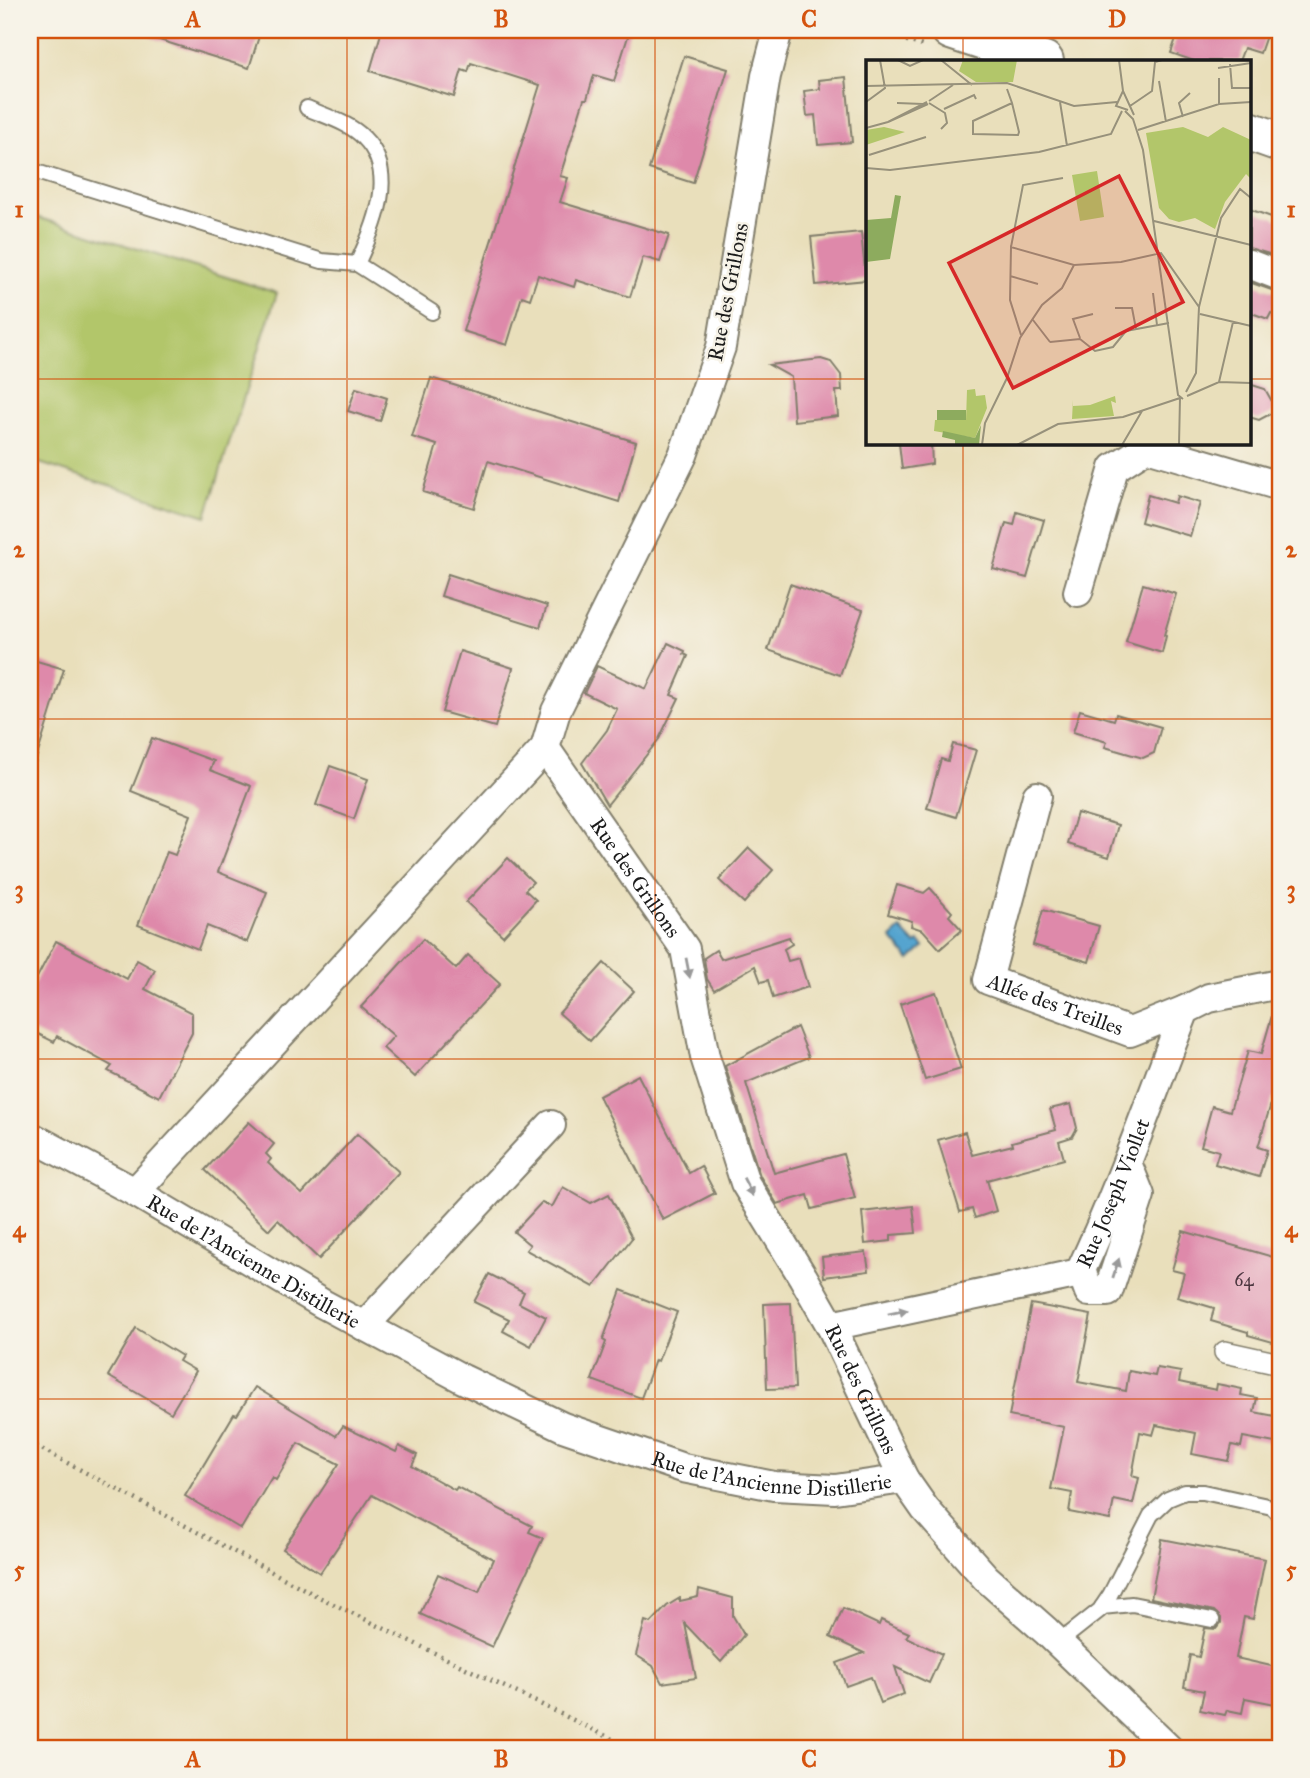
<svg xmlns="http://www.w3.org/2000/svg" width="1310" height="1778" font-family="'IM FELL Great Primer',serif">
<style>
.green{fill:#b2c66a;stroke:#677143;stroke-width:2}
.water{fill:#55a4cf;stroke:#386076;stroke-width:2}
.building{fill:#de89aa}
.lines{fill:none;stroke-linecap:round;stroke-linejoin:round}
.service-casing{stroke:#827e6c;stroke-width:18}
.pedestrian-casing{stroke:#827e6c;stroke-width:24}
.minor-casing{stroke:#827e6c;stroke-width:32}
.secondary-casing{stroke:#827e6c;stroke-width:42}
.path{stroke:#827e6c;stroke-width:4.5;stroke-dasharray:2 5;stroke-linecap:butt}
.service{stroke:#fff;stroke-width:14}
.pedestrian{stroke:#fff;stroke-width:21}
.minor{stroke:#fff;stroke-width:28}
.secondary{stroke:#fff;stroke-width:38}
.oneway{fill:#999}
.grid{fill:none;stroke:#d4530e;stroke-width:2;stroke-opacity:0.55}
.labels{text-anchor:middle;stroke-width:5;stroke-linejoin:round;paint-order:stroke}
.number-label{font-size:18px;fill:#4c3740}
.street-label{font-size:21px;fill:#1c1c1c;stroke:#f7f3e8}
.inset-road{fill:none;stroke:#97917b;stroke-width:2}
.view{fill:#d62828;fill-opacity:0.15;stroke:#d62828;stroke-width:3.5}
.inset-edge{fill:none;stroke:#1c1c1c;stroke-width:3.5}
.neatline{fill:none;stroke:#d4530e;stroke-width:2.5}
.grid-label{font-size:23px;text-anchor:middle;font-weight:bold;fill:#d4530e}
</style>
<rect width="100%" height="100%" fill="#f7f3e8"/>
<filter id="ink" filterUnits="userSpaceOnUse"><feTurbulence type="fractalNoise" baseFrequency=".0143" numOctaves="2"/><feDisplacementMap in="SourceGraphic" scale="14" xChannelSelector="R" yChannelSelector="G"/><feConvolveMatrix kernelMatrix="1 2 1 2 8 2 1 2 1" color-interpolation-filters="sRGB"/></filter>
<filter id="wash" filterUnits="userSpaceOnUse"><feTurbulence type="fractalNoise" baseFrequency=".00686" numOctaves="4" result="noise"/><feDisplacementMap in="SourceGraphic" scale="28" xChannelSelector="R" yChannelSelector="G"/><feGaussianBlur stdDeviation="1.57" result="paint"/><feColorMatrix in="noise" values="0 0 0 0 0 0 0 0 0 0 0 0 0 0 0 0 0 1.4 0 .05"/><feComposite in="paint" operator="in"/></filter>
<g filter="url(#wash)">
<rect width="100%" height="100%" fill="#e9dfbb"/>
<path class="green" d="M30 215 277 293 206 516 30 460Z"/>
<path class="water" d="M901 929 915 944 919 942 924 947 910 960 891 938Z"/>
<g id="blocks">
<g class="building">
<path d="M140 30H261L249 68 140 34Z"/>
<path d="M382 30H630L614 81 594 75 587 99H584L560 176 568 178 560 202 669 235 660 262 643 257 630 297 576 280 574 287 538 275 530 299 522 296 507 345 463 331 540 85 471 63 468 72 462 70 454 97 370 71Z"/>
<path d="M1179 30H1268L1260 53 1244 48 1239 61H1194L1171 53Z"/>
<path d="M684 56 728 69 693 183 649 169Z"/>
<path d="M846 77 852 142 818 145 815 115 807 116 804 91 820 89 819 80Z"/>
<path d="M1249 209 1280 220V247L1276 256 1249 248Z"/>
<path d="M861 232 866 280 816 285 811 237Z"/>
<path d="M1249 282 1280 293V317L1271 313 1268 319 1249 312Z"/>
<path d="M821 359 831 362 841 375 842 391H836L838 416 794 421 791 377 769 365Z"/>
<path d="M431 378 636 442 619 502 488 461 474 508 423 492 437 445 412 437Z"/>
<path d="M1249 384 1265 389 1274 405 1272 413 1259 420 1249 417Z"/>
<path d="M356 388 387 398 380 421 348 411Z"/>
<path d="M899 443H931L932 464 902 469Z"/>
<path d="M1148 495 1175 503 1177 496 1200 503 1190 536 1141 522Z"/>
<path d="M1017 512 1044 520 1027 578 993 569 1006 523 1014 525Z"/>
<path d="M448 574 547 606 540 627 441 596Z"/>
<path d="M790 584 863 610 840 675 768 650Z"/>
<path d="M1143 584 1176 594 1164 635 1166 636 1162 653 1126 642Z"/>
<path d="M668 643 685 651 684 654 688 656 671 695 679 698 659 739 607 805 582 763 607 730 617 709 584 693 597 666 646 689Z"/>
<path d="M460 651 513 668 495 727 442 712Z"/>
<path d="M30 659 64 669 34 766H30Z"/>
<path d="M1080 710 1114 720 1116 714 1161 727 1154 753 1143 758 1105 747 1107 742 1073 732Z"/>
<path d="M152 738 214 761 210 770 251 786 218 872 267 892 247 942 207 926 198 949 138 925 167 852 175 855 191 815 131 791Z"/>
<path d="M953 744 976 750 956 817 927 808 941 759 948 761Z"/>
<path d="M330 766 368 779 354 819 316 805Z"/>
<path d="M1077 813 1118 825 1109 857 1068 844Z"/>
<path d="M749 848 773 870 744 903 719 880Z"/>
<path d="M508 858 533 882 525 890 536 900 503 936 466 902Z"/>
<path d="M897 885 924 893 930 888 952 912 949 916 962 930 940 949 923 930 911 926 912 921 888 914Z"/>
<path d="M1043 910 1099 926 1089 962 1033 945Z"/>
<path d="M789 937 792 944 784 949 788 961 799 958 808 987 773 998 768 980 761 982 755 966 714 990 707 979 704 958 716 950 721 959Z"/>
<path d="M423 939 456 969 468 955 500 984 415 1077 383 1048 394 1036 361 1007Z"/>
<path d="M56 941 127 979 137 960 155 970 145 989 192 1013V1033L159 1097 108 1071 112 1066 57 1036 54 1042 30 1030V991Z"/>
<path d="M604 963 634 991 590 1041 559 1013Z"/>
<path d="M936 992 961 1069 925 1080 900 1004Z"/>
<path d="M1275 1005 1280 1006V1099L1273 1097 1258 1147 1267 1150 1259 1177 1215 1164 1219 1151 1201 1146 1212 1106 1230 1111 1248 1051 1261 1054Z"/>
<path d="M797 1027 809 1057 746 1083 774 1173 843 1154 855 1198 812 1209 808 1195 777 1204 760 1176 725 1066Z"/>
<path d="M638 1075 689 1173 701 1166 715 1193 663 1220 599 1096Z"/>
<path d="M1071 1104 1077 1128 1072 1137 1059 1141 1064 1159 987 1180 996 1211 975 1218 972 1209 960 1212 938 1140 965 1132 972 1155 1013 1145 1012 1142 1056 1130 1050 1109Z"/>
<path d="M249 1122 274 1144 266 1154 271 1159 268 1163 302 1194 357 1134 399 1172 319 1259 278 1220 269 1230 205 1170Z"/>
<path d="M563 1187 591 1203 609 1194 632 1238 594 1287 526 1250 530 1245 514 1232 542 1202 552 1207Z"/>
<path d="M913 1206 916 1233 891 1235V1241L865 1244 862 1212Z"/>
<path d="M1183 1231 1280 1259V1344L1248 1335V1332L1211 1321 1214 1308 1177 1297 1184 1273 1172 1270Z"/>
<path d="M866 1252 869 1271 824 1277 822 1257Z"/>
<path d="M489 1274 524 1292 519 1303 546 1317 531 1346 503 1331 509 1319 474 1302Z"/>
<path d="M621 1290 677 1312 658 1361 655 1360 641 1398 592 1380 606 1342 603 1340Z"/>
<path d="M791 1303 795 1388 767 1389 764 1304Z"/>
<path d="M1031 1304 1091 1315 1078 1382 1126 1391 1129 1371 1155 1376 1157 1368 1181 1372 1179 1382 1216 1390 1217 1384 1242 1389 1241 1395 1257 1398 1254 1412 1280 1417V1444L1243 1437 1241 1447 1232 1445 1228 1461 1192 1454 1196 1433 1156 1425 1153 1435 1140 1432 1132 1476 1139 1478 1133 1504 1114 1500 1110 1520 1069 1512 1072 1493 1051 1489 1064 1427 1009 1416Z"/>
<path d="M136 1328 182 1356 179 1361 196 1371 171 1413 108 1376Z"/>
<path d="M255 1387 336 1436 343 1426 396 1452 399 1446 417 1455 412 1466 455 1490 457 1487 532 1526 529 1532 543 1538 492 1647 420 1614 438 1574 479 1592 493 1559 372 1495 320 1573 283 1549 339 1464 298 1443 276 1480 272 1477 241 1529 185 1496 234 1414 237 1415Z"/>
<path d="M1162 1539 1265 1559 1253 1619 1244 1617 1236 1658 1280 1668V1705L1245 1698 1242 1713 1227 1710 1225 1715 1200 1710 1204 1691 1184 1687 1190 1655 1199 1657 1205 1628 1216 1629 1221 1623V1618L1214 1611 1151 1598Z"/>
<path d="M699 1589 733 1598V1616L744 1635 721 1662 685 1624 696 1678 662 1683 653 1666 636 1655 645 1621 651 1623 667 1606 680 1598V1601L698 1597Z"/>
<path d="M843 1608 879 1625 881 1620 889 1624 909 1633 906 1637 942 1654 929 1683 895 1667 904 1694 881 1703 871 1677 846 1686 837 1663 864 1653 830 1637Z"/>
</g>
</g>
</g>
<g filter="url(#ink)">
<use href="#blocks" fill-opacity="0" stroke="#827e6c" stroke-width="2"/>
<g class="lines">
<defs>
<g id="service">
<path d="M307 108C325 116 350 123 364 138 399 173 374 227 357 264"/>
<path d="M30 170 322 261 357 264 432 312"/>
<path d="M1102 1607 1132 1604 1212 1620"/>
<path d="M1057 1644 1100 1610 1110 1595 1151 1515 1168 1499 1185 1492H1203L1272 1507 1280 1515"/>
</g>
<path id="pedestrian" d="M1225 1352 1280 1364"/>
<g id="minor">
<path id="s1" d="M778 30 766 76 721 347 683 455 556 711 545 748 135 1192 323 1304 463 1379 563 1427 683 1468 774 1486 835 1489 904 1479"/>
<path d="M1249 264 1280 276"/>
<path d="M1078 592 1114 468 1147 447 1280 486"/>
<path id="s2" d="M545 748 685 949 705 1057 745 1183 803 1277 831 1326 904 1479 925 1509 986 1578 1046 1631 1168 1748"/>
<path id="s3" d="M1037 796 988 980 1130 1032 1185 1010"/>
<path d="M30 1136 135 1192"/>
<path d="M1081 1270 1089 1292H1108L1140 1195 1127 1163"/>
<path d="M364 1326 551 1125"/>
<path id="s4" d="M831 1326 1075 1274 1081 1270C1121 1185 1151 1097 1185 1010L1209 998 1280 984"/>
</g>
<g id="secondary">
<path d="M951 30 1044 61"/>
<path d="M1249 131 1280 142"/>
</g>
</defs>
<use href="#service" class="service-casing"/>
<use href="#pedestrian" class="pedestrian-casing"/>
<use href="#minor" class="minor-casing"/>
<use href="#secondary" class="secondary-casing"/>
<g class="path">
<path d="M873 30 926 47"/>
<path d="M30 1443 319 1597 631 1748"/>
</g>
<use href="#service" class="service"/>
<use href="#pedestrian" class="pedestrian"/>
<use href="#minor" class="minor"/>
<use href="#secondary" class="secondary"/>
</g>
<defs><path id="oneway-solid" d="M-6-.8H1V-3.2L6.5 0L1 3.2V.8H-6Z" transform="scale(1.75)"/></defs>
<g class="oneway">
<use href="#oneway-solid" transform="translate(688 968) rotate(79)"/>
<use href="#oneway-solid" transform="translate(748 1187) rotate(63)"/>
<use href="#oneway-solid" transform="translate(1116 1268) rotate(-72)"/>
<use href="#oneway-solid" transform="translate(898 1312) rotate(-12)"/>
</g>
</g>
<path class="grid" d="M347 30V1748M655 30V1748M963 30V61M30 379H867M1249 379H1280M963 443V1748M30 719H1280M30 1059H1280M30 1399H1280"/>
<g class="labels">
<g class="number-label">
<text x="1244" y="1286">64</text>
</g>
<g class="street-label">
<text transform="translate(728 292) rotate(-79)" y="7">Rue des Grillons</text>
<text dy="7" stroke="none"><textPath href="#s2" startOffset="158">Rue des Grillons</textPath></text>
<text dy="7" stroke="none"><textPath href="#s3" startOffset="262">Allée des Treilles</textPath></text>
<text dy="7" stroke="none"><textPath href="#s4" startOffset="340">Rue Joseph Viollet</textPath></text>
<text dy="7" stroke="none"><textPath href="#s1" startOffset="1503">Rue de l'Ancienne Distillerie</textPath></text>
<text dy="7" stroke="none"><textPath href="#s2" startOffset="724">Rue des Grillons</textPath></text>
<text dy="7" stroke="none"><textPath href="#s1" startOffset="2070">Rue de l'Ancienne Distillerie</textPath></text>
</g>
</g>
<g transform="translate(866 60)">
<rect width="385" height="385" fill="#e9dfbb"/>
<path d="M97 0H151L147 22H110L93 11ZM18 67 39 72 0 85V70ZM317 67 342 77 357 67 385 80V119L380 114 359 142 349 169 329 158 313 162 303 159 293 148 280 73ZM231 111 238 157 214 161 206 115ZM109 329 110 336 119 335 121 348 109 378 68 371 69 360H100L101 330ZM249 336 250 343 245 341 248 356 206 359 207 340V346L224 345Z" fill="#b2c66a"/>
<path d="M29 135 35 136 24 199 0 202V160L25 158ZM71 350H100V360H71ZM115 365 113 385H89V380L76 377 77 371 109 378Z" fill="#8dab5e"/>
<path class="inset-road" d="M32 0 44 6 57 0M75 0 106 25M253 0 257 31 268 55M364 4 366 28H385M352 8 385 3M353 18V44M293 21 300 62M0 26 141 23 208 46 251 42M141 29 146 43 153 72 152 75 107 74V61L146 43M257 31 250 46 262 50M63 41 87 25M0 42 19 28 14 0M61 42 22 62 62 44M194 42 201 86M31 43 57 44M63 43 79 53 81 63 75 69M264 46 286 31 289 2 296 0M78 49 108 35 110 39M259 51 267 59 277 90 312 335 317 339M317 57 313 43 324 33M0 68 22 62M272 70 353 44 385 42M3 95 60 77M0 108 24 110 173 92 245 74 256 51M288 161 385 185M145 187 157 125 197 118M144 216 172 224M287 233 291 265M249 248H266L270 269M334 254 385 266M167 260 184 282M155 275 144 240 145 187 208 205 255 202 295 193 333 247M214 278 207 259 227 254M184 282 214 279 229 291 247 287 260 271 303 263M353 322 367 262M320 332 330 313 333 247 355 158 374 129 385 138M321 336 353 322 385 323M116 385 119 363 141 318 154 278 176 245 196 228 208 205M151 385 192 364 257 357 314 338M256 385 276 351M313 385 314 338"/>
<path class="view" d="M253 116 317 242 147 328 83 203Z"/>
<rect width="385" height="385" class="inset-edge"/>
</g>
<rect width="1310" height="1778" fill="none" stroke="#f7f3e8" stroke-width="77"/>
<rect x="38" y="38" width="1234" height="1702" class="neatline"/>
<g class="grid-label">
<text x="193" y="27">A</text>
<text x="501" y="27">B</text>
<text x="809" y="27">C</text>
<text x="1117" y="27">D</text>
<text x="19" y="217">1</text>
<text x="1291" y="217">1</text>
<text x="19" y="557">2</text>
<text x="1291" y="557">2</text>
<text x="19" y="897">3</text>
<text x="1291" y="897">3</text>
<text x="19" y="1237">4</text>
<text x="1291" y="1237">4</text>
<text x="19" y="1577">5</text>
<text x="1291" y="1577">5</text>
<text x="193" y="1767">A</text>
<text x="501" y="1767">B</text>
<text x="809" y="1767">C</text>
<text x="1117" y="1767">D</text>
</g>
</svg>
